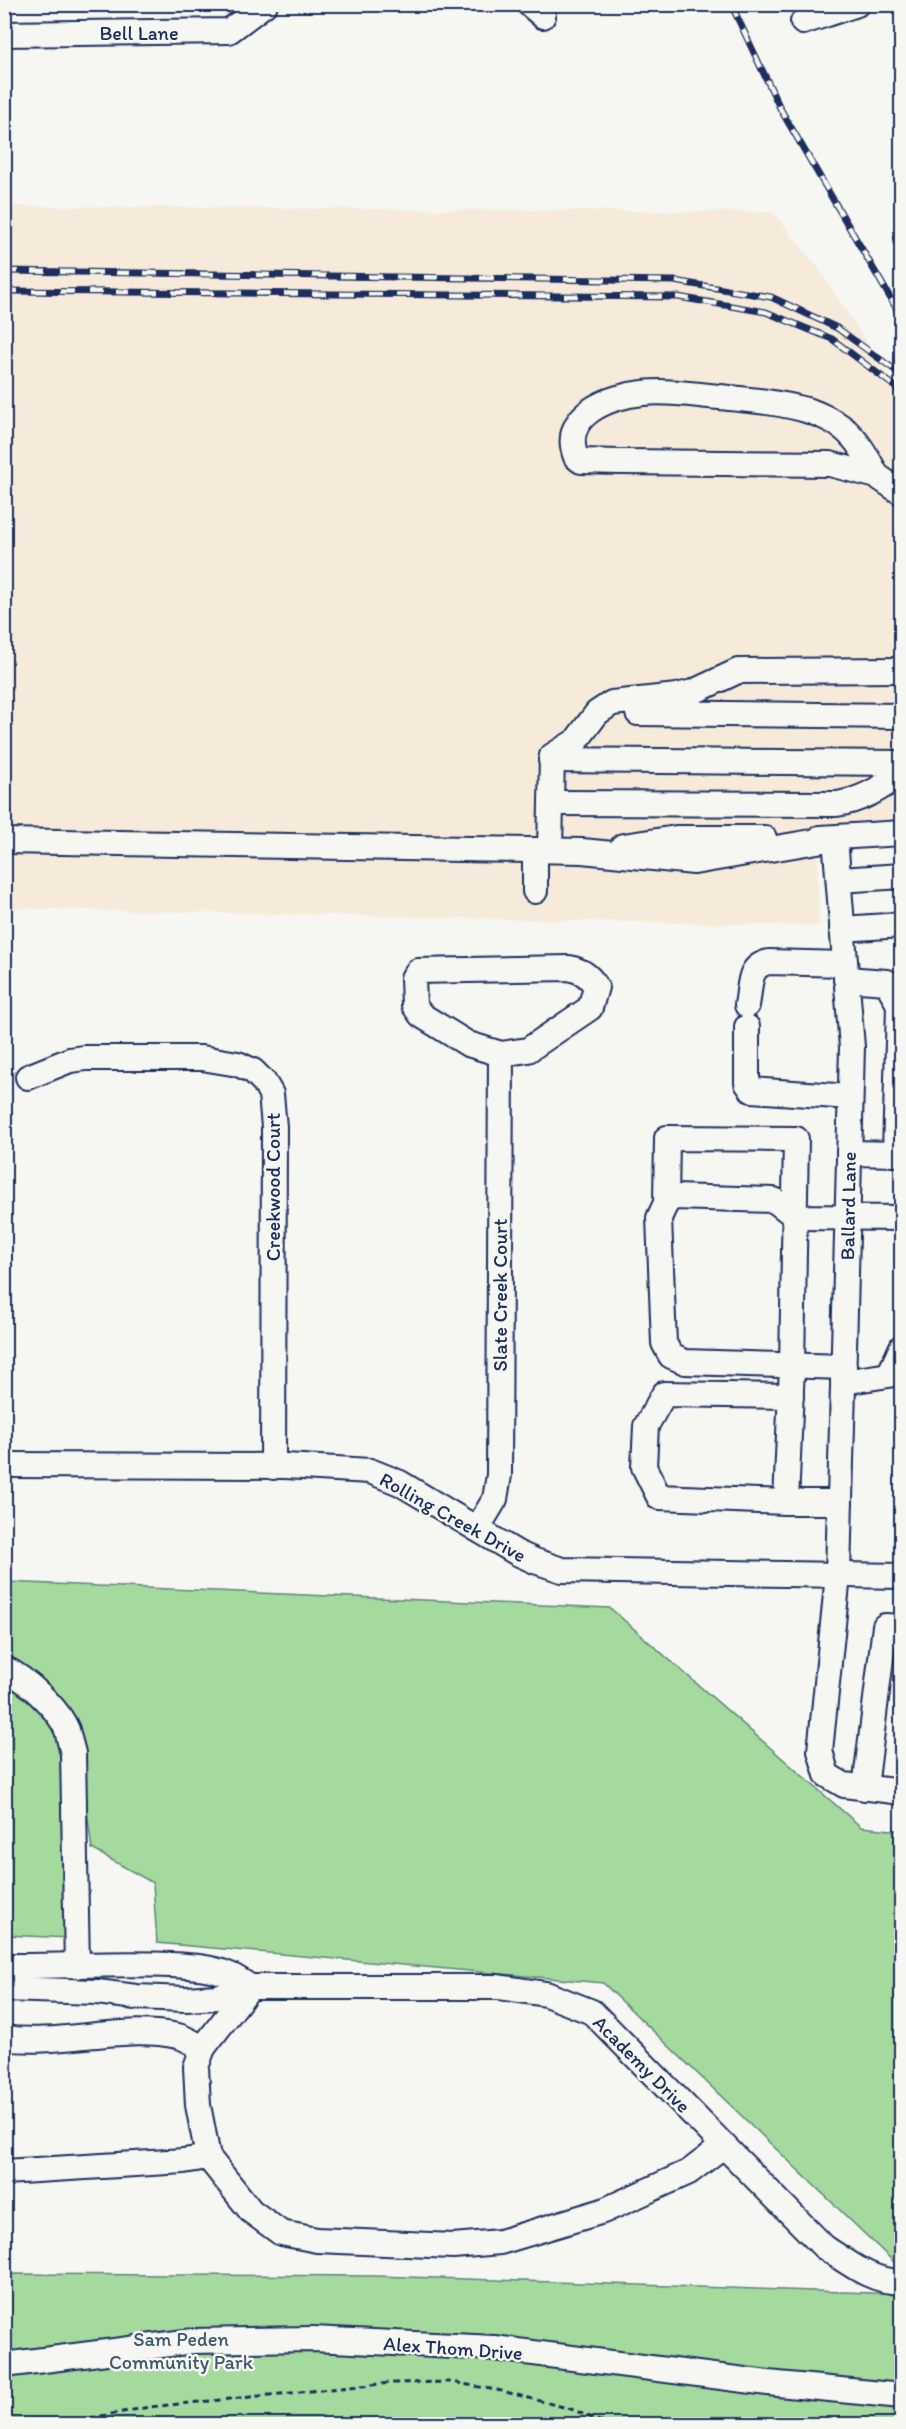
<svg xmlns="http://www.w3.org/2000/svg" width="906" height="2429" font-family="Itim,sans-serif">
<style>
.built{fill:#f6eadb}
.green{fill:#a4da9d;stroke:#60847e;stroke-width:1.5}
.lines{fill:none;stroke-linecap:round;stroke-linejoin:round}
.minor-casing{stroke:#1b2f5e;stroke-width:28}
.path{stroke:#1b2f5e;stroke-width:3;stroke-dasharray:6 4.5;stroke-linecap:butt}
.minor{stroke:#f6f6f2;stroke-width:24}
.rail-casing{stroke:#1b2f5e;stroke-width:7}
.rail{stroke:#f6f6f2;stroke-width:4.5;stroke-dasharray:14;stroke-linecap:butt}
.labels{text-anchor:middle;stroke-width:5;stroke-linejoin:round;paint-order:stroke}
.street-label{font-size:20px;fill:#1b2f5e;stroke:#f6f6f2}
.park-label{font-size:20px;fill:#3d5a6e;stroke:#f6f6f2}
</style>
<rect width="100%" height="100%" fill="#f6f6f2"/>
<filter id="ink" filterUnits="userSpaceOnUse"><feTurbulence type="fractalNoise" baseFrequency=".0167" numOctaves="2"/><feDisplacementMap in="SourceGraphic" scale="12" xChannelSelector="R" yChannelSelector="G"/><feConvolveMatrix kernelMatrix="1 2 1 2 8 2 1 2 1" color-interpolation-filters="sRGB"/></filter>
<g filter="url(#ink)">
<path class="built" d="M5 206 773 212 818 268 901 394V818L817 825 819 926 5 908Z"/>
<g class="green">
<path d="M5 1582 610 1608 861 1827 901 1831V2262H894L603 1983 157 1943 153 1883 92 1849 75 1722 41 1679 5 1660Z"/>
<path d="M5 1677 27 1694 63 1738 70 1938 5 1935Z"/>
<path d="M5 2274 377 2276 901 2294V2424H5Z"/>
</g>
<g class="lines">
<defs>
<g id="minor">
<path d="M529 4 543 16"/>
<path d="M803 22 857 4"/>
<path d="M4 34 229 31 265 4"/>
<path d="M619 462 581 461 576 457C559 415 610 396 643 393 668 390 695 395 720 397 749 400 779 402 806 410 817 413 834 421 843 428 859 441 868 459 877 476"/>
<path d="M624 462 830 464 877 476 902 493"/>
<path d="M638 713 902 716"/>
<path d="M551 760 902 763"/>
<path d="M551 803 837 804C863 800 883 788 902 772"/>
<path d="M820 838 902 833"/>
<path d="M835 838 852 1047 838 1575 820 1751 827 1775 844 1785 902 1792"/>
<path d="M4 841 582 851 694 862 835 838"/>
<path d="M623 846 676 838H764"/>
<path d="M535 850V891"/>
<path d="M550 850 552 756 576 741 597 713 612 703 677 696 693 692 738 671 902 670"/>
<path d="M839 880 902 876"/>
<path d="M842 929 902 925"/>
<path d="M569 968C582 971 589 975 596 987L590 1008 528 1050 501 1054 468 1044 421 1015 414 1005 413 978 418 971Z"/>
<path d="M846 979 887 982 899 1005 895 1154"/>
<path d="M747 1005C751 986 747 966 769 962L845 964"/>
<path d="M747 1027V1083L752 1090 850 1097"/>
<path d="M28 1077 70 1060 85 1058H202L238 1064 253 1071 264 1082 271 1094 274 1127 273 1467"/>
<path d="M849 1153 902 1154"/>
<path d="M666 1203 667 1138 796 1139 792 1366 786 1502H840"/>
<path d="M844 1367 685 1362 671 1356 664 1343 659 1218 666 1203 674 1197 774 1200 796 1217 902 1218"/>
<path d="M843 1382 889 1375 902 1347"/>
<path d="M4 1465 285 1466 370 1471 400 1483 517 1553 535 1561 562 1570 902 1576"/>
<path d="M786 1502 659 1497 644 1467 646 1426 664 1394 791 1396"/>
<path d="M477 1529 495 1499 499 1475 501 1054"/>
<path d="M4 1668C26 1679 58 1708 67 1730 69 1738 71 1746 73 1753L77 1966"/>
<path d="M865 1788 885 1626 902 1627"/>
<path d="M4 1966C60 1967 116 1962 171 1965 191 1966 212 1967 230 1975 237 1978 244 1983 250 1987"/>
<path d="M4 1989 97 1992 136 1997 186 1999 217 1997 250 1987H498L546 1994 592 2012 824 2247C849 2263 871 2282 902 2282"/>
<path d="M4 2038C61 2046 120 2024 178 2036 186 2038 195 2044 203 2048L250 1987"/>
<path d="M203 2048 196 2067 198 2105 208 2157"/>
<path d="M4 2172 184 2161 208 2157 251 2211 281 2233 317 2240 453 2246 500 2242 603 2211 689 2172 723 2146"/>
<path d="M4 2365 193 2341 313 2339 494 2348 768 2383 902 2396"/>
</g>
</defs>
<use href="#minor" class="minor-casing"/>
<g class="path">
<path d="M4 2411 10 2424"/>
<path d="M59 2424 149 2407 391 2383 452 2382 502 2391 571 2409 607 2424"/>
</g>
<use href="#minor" class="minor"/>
<defs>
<g id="rail">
<path d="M731 4 781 110 902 318"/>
<path d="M4 271 674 281 771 297 837 328 895 370 902 379"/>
<path d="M4 291 678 297 766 312 832 339 893 385 902 394"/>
</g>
</defs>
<use href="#rail" class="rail-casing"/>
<use href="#rail" class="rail"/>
</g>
</g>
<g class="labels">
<g class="street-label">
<text x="139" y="40">Bell Lane</text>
<text transform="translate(273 1187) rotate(-90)" y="7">Creekwood Court</text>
<text transform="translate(848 1206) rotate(-89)" y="7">Ballard Lane</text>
<text transform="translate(500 1295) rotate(-90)" y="7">Slate Creek Court</text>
<text transform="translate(453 1517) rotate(29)" y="7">Rolling Creek Drive</text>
<text transform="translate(642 2064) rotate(45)" y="7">Academy Drive</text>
<text transform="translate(453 2348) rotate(4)" y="7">Alex Thom Drive</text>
</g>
<g class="park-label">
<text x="181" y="2346">Sam Peden<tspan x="181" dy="23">Community Park</tspan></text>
</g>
</g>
<rect width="906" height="2429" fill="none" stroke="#f6f6f2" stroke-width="24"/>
<rect x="12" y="12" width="882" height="2405" fill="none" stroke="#1b2f5e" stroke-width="2" filter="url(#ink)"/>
</svg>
